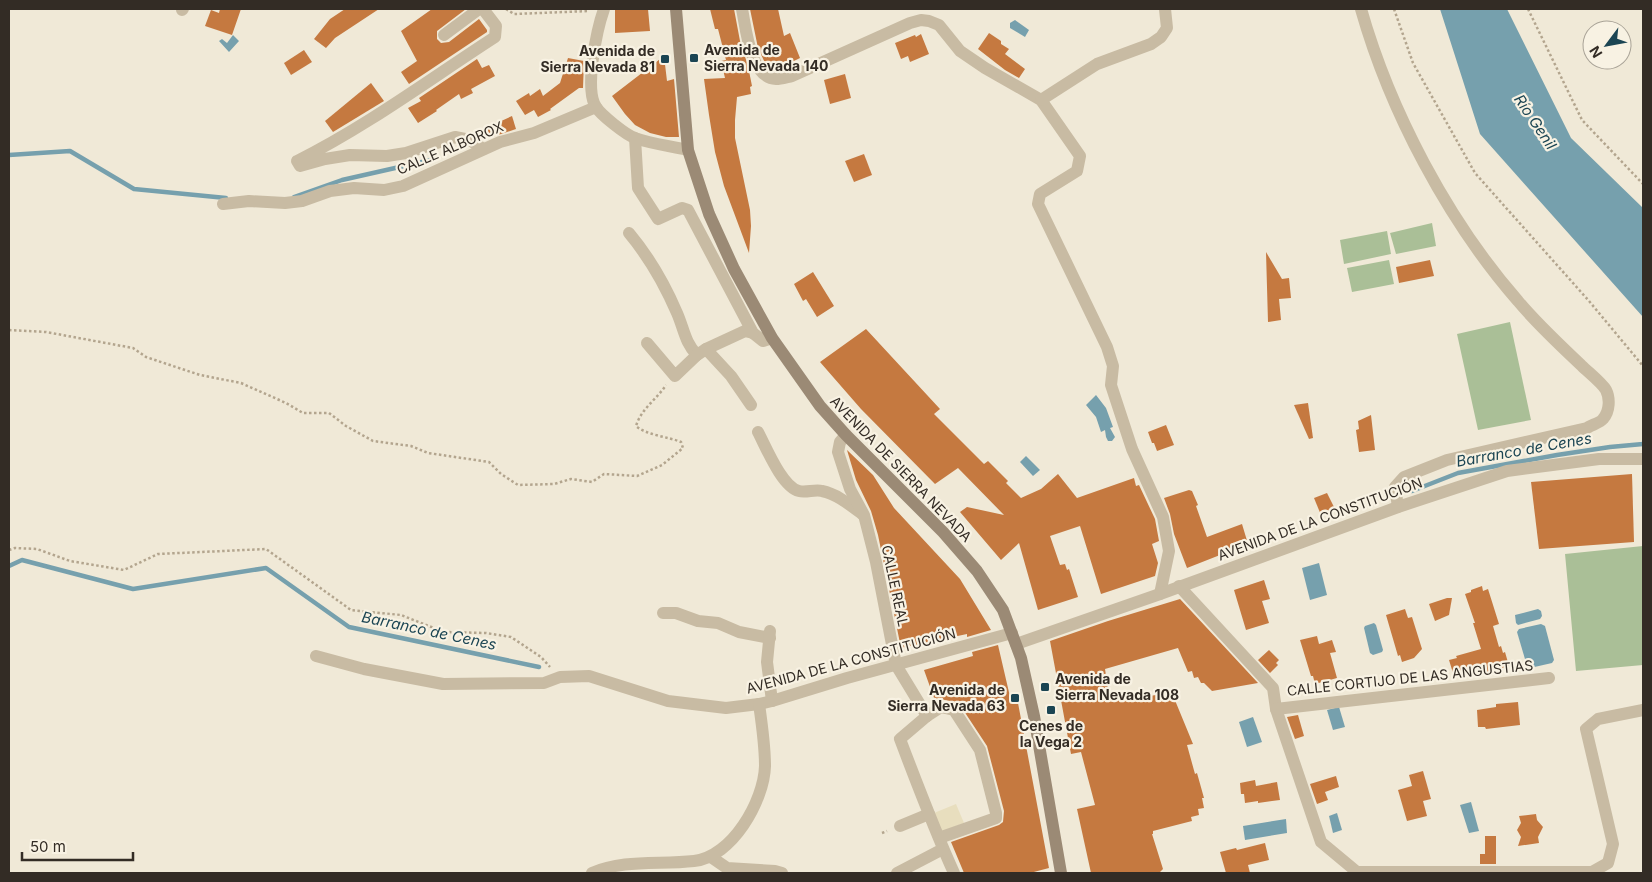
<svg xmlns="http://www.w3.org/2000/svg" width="1652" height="882" font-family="Inter,sans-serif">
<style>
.green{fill:#aabf97}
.plaza{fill:#e8debe}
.water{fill:#76a0ad}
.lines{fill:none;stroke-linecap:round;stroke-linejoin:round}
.stream{stroke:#76a0ad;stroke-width:4.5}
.building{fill:#c57940}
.path{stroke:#b3a58e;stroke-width:2.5;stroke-dasharray:2.5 2.5;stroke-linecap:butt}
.street{stroke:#c8bba3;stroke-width:12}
.secondary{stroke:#9b8a75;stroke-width:12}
.poi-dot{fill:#1b4553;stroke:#f8f2e3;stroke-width:2}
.labels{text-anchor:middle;stroke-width:4.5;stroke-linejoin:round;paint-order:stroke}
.poi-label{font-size:14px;font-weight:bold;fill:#332c25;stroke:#f8f2e3;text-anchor:start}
.street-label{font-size:14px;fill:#332c25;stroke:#f8f2e3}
.water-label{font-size:15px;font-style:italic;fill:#1b4553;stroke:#f8f2e3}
</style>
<rect width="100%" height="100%" fill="#f0e9d7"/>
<g class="green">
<path d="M1432 223 1436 246 1396 254 1390 233Z"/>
<path d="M1387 231 1391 254 1344 264 1340 240Z"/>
<path d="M1389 260 1394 284 1352 292 1347 268Z"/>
<path d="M1510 322 1531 420 1478 430 1457 334Z"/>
<path d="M1643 546V665L1576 671 1565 554Z"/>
</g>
<path class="plaza" d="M956 804 964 823 941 832 934 813Z"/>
<g class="water">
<path d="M1440 9H1507L1571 138 1643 208V317L1480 134Z"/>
<path d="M1015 20 1029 30 1025 37 1010 28V23Z"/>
<path d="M233 35 239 41 229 52 219 41 222 39 227 43Z"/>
<path d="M1096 395 1106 408 1113 427 1110 428 1115 437 1112 441H1108L1106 437 1105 430 1101 432 1096 417 1086 405Z"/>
<path d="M1026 456 1040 470 1033 476 1020 462Z"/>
<path d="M1319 563 1327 595 1310 600 1302 568Z"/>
<path d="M1538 609 1541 611 1542 616 1540 619 1518 625 1516 623 1515 615Z"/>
<path d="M1374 623 1376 625 1383 650 1382 652 1373 655 1370 653 1364 628 1365 626Z"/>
<path d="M1541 624 1545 626 1554 660 1552 663 1530 668 1527 666 1517 632 1519 629Z"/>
<path d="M1339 707 1345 727 1333 730 1327 710Z"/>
<path d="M1253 717 1262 742 1247 747 1239 722Z"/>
<path d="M1471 802 1479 831 1469 833 1460 805Z"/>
<path d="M1337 813 1342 830 1333 833 1329 816Z"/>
<path d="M1286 819 1287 833 1245 840 1243 826Z"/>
</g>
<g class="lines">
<g class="stream">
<path d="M9 155 70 151 134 189 226 198"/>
<path d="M294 197 342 180 435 159"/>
<path d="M1412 491 1458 473 1557 455 1610 447 1643 444"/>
<path d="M9 566 22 560 133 589 266 568 349 627 539 667"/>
</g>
</g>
<g class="building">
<path d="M220 9H241L232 35 205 26 211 10 219 13Z"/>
<path d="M345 9H379L335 38 326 48 314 39 330 19Z"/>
<path d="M432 9H466L437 31V39L441 43 449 42 479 19 487 30V32L409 84 401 72 417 61 401 31Z"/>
<path d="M615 9H648L650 31 615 33Z"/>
<path d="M710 9H734L740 41 748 66 752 86 750 87 751 94 737 97 735 120V138L750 210 751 226 749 253 724 186 715 152 709 115 704 79 725 78 721 61 726 60 718 29H715Z"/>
<path d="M750 9H778L784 36 790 33 800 58 784 66H778L765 63 758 48Z"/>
<path d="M989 33 1001 41V44L1009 49 1005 54 1025 69 1019 78 1005 70 978 49Z"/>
<path d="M921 34 929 54 910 62 908 56 901 59 895 43 915 35 916 37Z"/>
<path d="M304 50 312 62 291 75 284 63Z"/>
<path d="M664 56 667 81 674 79 679 137H666L650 133 635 125 625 114 612 96Z"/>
<path d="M568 58 584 61 583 88H579L550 109 551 110 538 117 534 110 525 115 516 101 529 93 530 96 540 89 543 96 560 83Z"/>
<path d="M477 59 482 68 489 65 495 76 471 89 473 93 461 99 459 94 436 110 437 111 418 123 408 108 421 101 419 98Z"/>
<path d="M845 74 851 98 830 104 824 80Z"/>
<path d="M371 83 384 101 333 132 325 121Z"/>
<path d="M512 116 516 129 489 138 486 128Z"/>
<path d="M864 154 872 175 854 182 845 161Z"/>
<path d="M1266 252 1282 279 1289 278 1291 298 1279 299 1281 320 1268 322Z"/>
<path d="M1430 260 1434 276 1399 283 1396 267Z"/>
<path d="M813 272 834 306 817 317 806 299 803 301 794 284Z"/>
<path d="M866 329 940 409 934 414 984 464 988 461 1008 481 1006 483 1021 498 1041 489 1058 474 1077 498 1134 478 1136 486 1139 485 1155 519 1159 541 1152 544 1158 563 1155 576 1101 594 1080 526 1050 536 1060 565 1065 564 1067 570 1069 569 1078 597 1038 610 1019 543 1001 560 960 512 967 507 1004 515 958 468 935 484 861 409 820 362Z"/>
<path d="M1308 403 1313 438 1309 439 1294 405Z"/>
<path d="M1371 415 1375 450 1359 452 1356 430 1359 429 1358 421Z"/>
<path d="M1166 425 1174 445 1157 451 1154 443H1152L1148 432Z"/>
<path d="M847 450 873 475 894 508 960 579 991 630 967 637V634L901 648 878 535 871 511 856 480Z"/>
<path d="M1632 474 1634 542 1539 549 1531 482Z"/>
<path d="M1189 490 1192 491 1198 505 1196 506 1207 537 1242 524 1248 544 1187 568 1174 534 1170 514 1164 498Z"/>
<path d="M1327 493 1335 509 1321 515 1314 498Z"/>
<path d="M1264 580 1270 599 1262 601 1269 623 1246 630 1234 590Z"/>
<path d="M1482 586 1483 591 1488 589 1499 624 1493 626 1499 647 1501 646 1503 653 1505 652 1509 666 1485 673 1483 666 1453 673 1449 660 1457 658 1456 656 1481 649 1473 623H1475L1465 594 1471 592V590Z"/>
<path d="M1447 598H1452L1449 615 1435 621 1429 604Z"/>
<path d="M1180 599 1258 683 1212 691 1204 683H1201L1198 677 1194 678 1192 671 1188 672 1178 648 1105 669 1110 701 1172 693 1193 744 1187 745 1195 774 1197 773 1204 798H1202L1204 808 1198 809 1199 815 1191 817 1192 821 1153 831V834H1152L1163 869 1159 873H1091L1077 809 1095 805 1081 752 1071 754 1050 641 1108 621Z"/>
<path d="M1405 609 1408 618 1412 617 1422 649 1414 658 1402 662 1400 655 1398 656 1386 615Z"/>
<path d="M1317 636 1319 644 1332 640 1336 652 1330 653 1337 678 1315 684 1313 676H1311L1300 640Z"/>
<path d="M998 645 1011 701 1018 703 1049 868 1030 873H964L951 842 999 825 1003 822 1004 811 987 746 960 705 956 702 934 698 924 670 973 656 972 652Z"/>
<path d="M1269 650 1279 660 1276 663 1278 665 1270 673 1258 660Z"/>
<path d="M1518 702 1520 725 1486 729 1485 727H1478L1477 710 1496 707V704Z"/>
<path d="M1298 715 1304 736 1295 739 1287 717Z"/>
<path d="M1423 771 1431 799 1423 801 1427 816 1407 821 1398 790 1412 786 1409 775Z"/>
<path d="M1336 776 1339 787 1325 792 1328 800 1317 804 1310 784Z"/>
<path d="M1255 780 1256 786 1277 782 1280 800 1258 803V801L1245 803 1244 794H1241L1240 783Z"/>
<path d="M1536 814 1537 820 1543 827 1538 837 1539 843 1518 846 1521 837 1517 830 1521 823 1519 816Z"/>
<path d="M1485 836H1496V864H1480V854H1485Z"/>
<path d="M1265 843 1269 860 1248 865 1250 873H1226L1220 852 1236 848 1237 850Z"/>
</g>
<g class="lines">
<g class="path">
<path d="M506 9 514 14 589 11"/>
<path d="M1394 9 1413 63 1475 173 1589 301 1643 366"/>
<path d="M1528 9 1582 120 1643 184"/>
<path d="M9 330 46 332 133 348 146 357 200 375 241 383 286 403 303 413H329L346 426 373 441 411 446 428 453 489 462 501 474 518 485 554 484 571 479 592 482 604 474 637 476 662 465 683 448 681 442C669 437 646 435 636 426 641 409 657 399 666 385"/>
<path d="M9 550 15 548 37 549 70 561 124 570 158 554 266 549 351 610 401 615 444 632 486 633 511 637 541 657 550 667"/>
<path d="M882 833 887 831"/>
</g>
<g class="street">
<path d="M604 9C597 29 584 89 596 107 601 115 626 135 635 138 651 144 672 146 688 150"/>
<path d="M742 9C746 28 750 78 776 79 781 79 787 77 792 76L910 23 921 20 929 21 939 25 960 51 985 68 1041 100 1080 156 1077 171 1040 194 1038 204 1107 347 1113 366 1111 385 1132 449 1163 517 1169 551 1160 594"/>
<path d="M1361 9C1390 111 1448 221 1518 301 1537 324 1560 345 1582 366 1588 372 1602 383 1606 390 1610 398 1610 411 1603 419 1600 423 1591 425 1587 428L1447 460 1404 477 1395 487 1398 507"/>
<path d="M182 10 183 9"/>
<path d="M444 35 479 9"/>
<path d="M1041 100 1097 64 1151 44 1161 37 1167 28 1165 9"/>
<path d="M635 138 638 188 658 219 682 208 688 210 753 333 763 341 772 338"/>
<path d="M483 149 470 140 455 137 406 153 387 156 350 155 325 159 300 166 297 161C367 126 430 79 495 37L496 26 483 9"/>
<path d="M223 204 249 201 285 203 302 201 330 191 354 188 384 190 403 186 500 142 534 133 596 107"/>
<path d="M629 233C649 257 665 285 677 313 684 329 685 343 697 355L706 349 745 331 753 333"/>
<path d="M647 343 675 376 697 355"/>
<path d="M706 349 731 376 751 405"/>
<path d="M758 432C766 447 782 487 799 491 806 493 815 489 822 491 837 494 850 505 862 514"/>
<path d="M846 435 840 442 838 452 850 489 864 515 876 562 896 665 927 716"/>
<path d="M1179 586 1273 688 1276 709 1321 842 1357 872"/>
<path d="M663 613H676L698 621 718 623 739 632 770 638"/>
<path d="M770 631 767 662 772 701"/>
<path d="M1016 644 1160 594 1398 507 1507 471 1599 459H1643"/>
<path d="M316 656 364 669 443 684 544 683 560 677 589 676 668 701 726 708 759 704 772 701 847 678 1012 633"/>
<path d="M1276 709 1549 678"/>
<path d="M900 826 929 814"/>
<path d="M939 838 996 818V813L980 750 954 710 941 707 927 716 900 739C917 784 934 829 954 873"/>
<path d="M711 857 727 868 775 871 782 873"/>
<path d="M592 873C624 859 659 865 694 861 732 857 764 801 765 766 765 745 762 725 759 704"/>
<path d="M897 873 943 849"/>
<path d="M1358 873 1357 872H1592L1608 863 1613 844 1586 729 1598 719 1643 710"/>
</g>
<path class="secondary" d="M676 9 688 150 709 214 734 269 772 338 820 406 846 435 943 532 977 571 1003 610 1021 658 1034 716 1061 873"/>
</g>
<g class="poi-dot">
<rect x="689" y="53" width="10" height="10" rx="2.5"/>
<rect x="660" y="54" width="10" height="10" rx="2.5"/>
<rect x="1040" y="682" width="10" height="10" rx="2.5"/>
<rect x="1010" y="693" width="10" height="10" rx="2.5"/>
<rect x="1046" y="705" width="10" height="10" rx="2.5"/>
</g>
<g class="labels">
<g class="poi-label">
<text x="704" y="55">Avenida de<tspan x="704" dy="16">Sierra Nevada 140</tspan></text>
<text x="655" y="56" text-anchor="end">Avenida de<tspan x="655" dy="16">Sierra Nevada 81</tspan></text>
<text x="1055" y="684">Avenida de<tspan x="1055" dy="16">Sierra Nevada 108</tspan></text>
<text x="1005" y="695" text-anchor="end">Avenida de<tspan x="1005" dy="16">Sierra Nevada 63</tspan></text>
<text x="1051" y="731" text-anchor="middle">Cenes de<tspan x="1051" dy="16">la Vega 2</tspan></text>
</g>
<g class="street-label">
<text transform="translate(450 148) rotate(-23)" y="5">CALLE ALBOROX</text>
<text transform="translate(901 469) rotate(46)" y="5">AVENIDA DE SIERRA NEVADA</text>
<text transform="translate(1320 519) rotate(-20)" y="5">AVENIDA DE LA CONSTITUCIÓN</text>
<text transform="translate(895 586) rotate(78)" y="5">CALLE REAL</text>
<text transform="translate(851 661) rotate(-15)" y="5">AVENIDA DE LA CONSTITUCIÓN</text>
<text transform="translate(1410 678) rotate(-6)" y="5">CALLE CORTIJO DE LAS ANGUSTIAS</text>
</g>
<g class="water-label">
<text transform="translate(1535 122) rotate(56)" y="5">Río Genil</text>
<text transform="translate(1524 450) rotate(-10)" y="5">Barranco de Cenes</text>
<text transform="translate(429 631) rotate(12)" y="5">Barranco de Cenes</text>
</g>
</g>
<rect width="1652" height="882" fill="none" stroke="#332c25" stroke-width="20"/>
<g transform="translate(1607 45) rotate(238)"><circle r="24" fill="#f8f2e3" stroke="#a9a397"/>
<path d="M0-4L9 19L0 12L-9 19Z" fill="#1b4553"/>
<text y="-8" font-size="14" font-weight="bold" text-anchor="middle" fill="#332c25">N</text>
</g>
<path d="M22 852v8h111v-8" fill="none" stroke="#332c25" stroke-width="2.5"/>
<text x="30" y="852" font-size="15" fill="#332c25" stroke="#f8f2e3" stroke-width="4" paint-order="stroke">50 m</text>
</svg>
